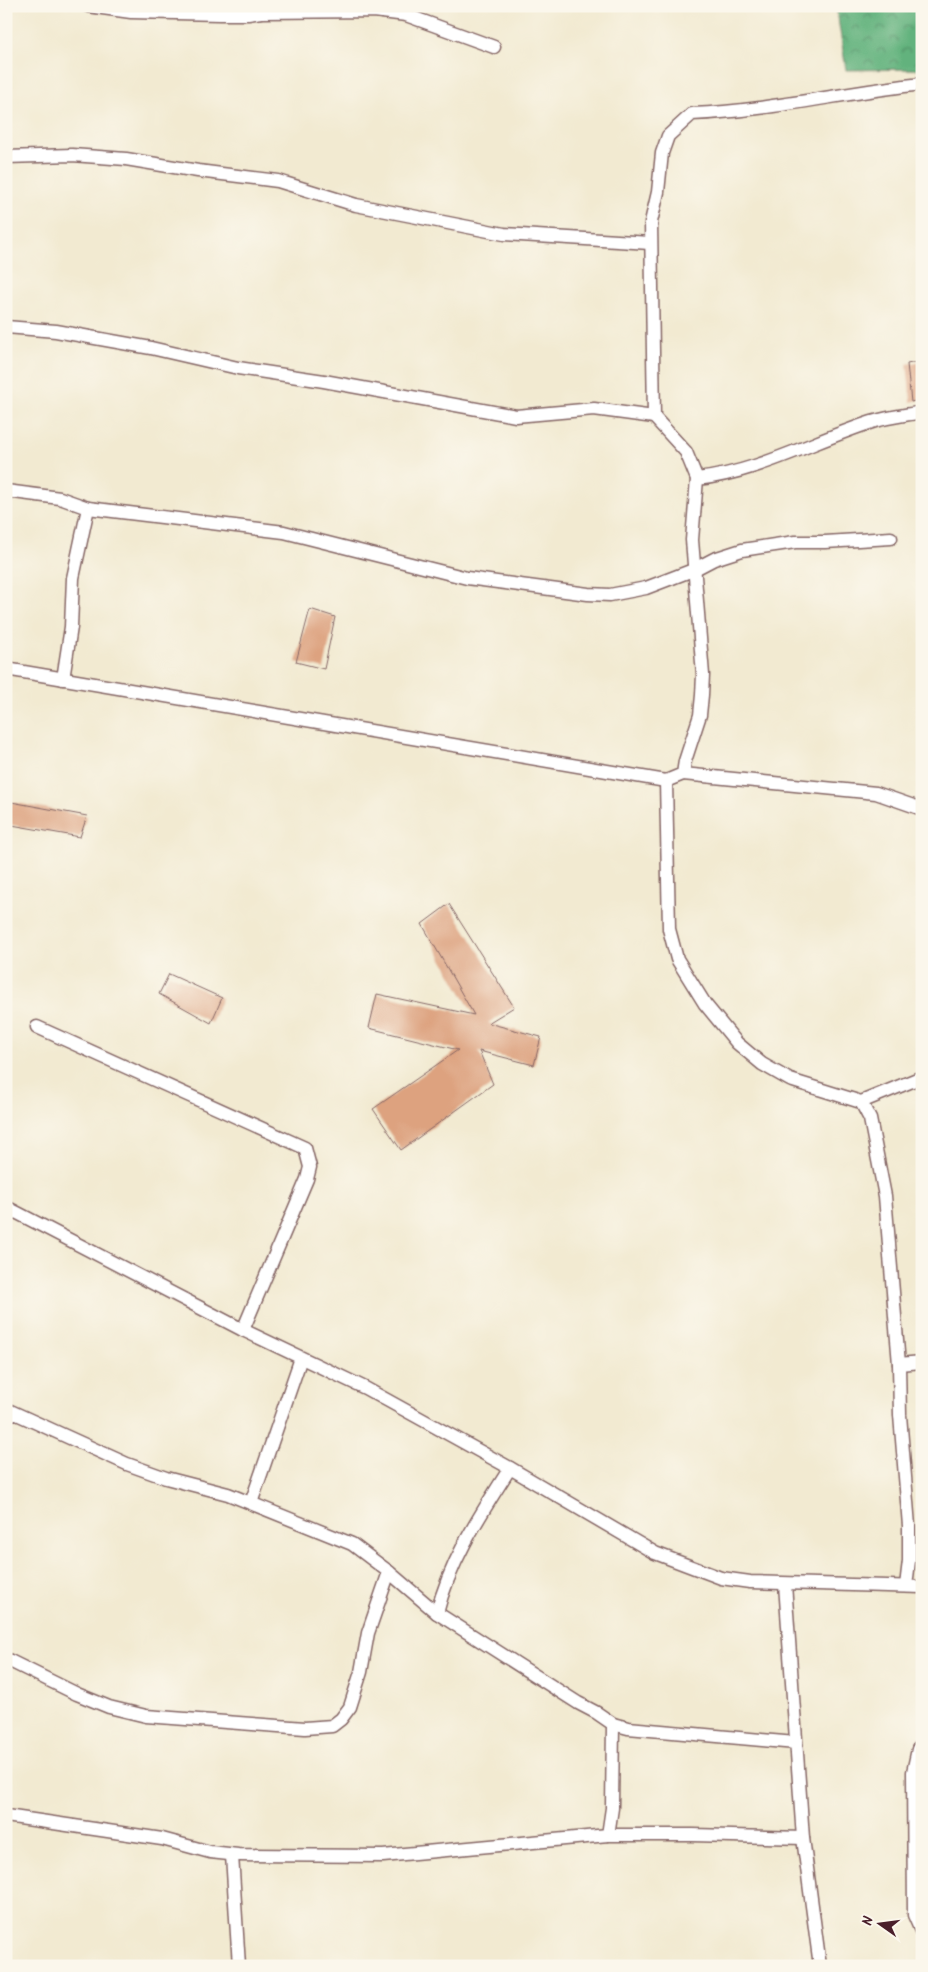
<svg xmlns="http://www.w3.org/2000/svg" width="928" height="1972" font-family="Kalam,sans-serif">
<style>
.forest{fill:url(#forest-crowns);stroke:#566854}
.building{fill:#dda27f}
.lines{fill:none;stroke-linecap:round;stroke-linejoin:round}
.minor-casing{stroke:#856665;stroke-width:15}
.minor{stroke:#fff;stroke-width:12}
</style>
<defs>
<pattern id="forest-crowns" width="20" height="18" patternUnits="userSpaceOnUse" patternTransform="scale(1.25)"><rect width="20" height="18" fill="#62b27d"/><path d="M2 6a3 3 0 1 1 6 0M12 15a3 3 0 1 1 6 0" fill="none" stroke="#539067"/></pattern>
</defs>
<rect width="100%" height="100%" fill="#fbf7ec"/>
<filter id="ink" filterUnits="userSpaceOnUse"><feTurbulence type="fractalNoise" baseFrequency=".02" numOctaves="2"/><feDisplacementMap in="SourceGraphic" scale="10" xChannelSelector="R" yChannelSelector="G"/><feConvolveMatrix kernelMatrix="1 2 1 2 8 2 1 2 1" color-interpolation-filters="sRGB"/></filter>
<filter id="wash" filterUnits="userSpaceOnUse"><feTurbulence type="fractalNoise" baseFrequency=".0096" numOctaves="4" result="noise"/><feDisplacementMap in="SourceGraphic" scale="20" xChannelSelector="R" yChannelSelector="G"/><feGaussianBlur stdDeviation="1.12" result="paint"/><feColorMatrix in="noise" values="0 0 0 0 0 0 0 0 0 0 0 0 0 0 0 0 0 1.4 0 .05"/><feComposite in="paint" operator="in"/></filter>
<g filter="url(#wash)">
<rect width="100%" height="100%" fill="#f2ead1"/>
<path class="forest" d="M836 6H922V69L846 70Z"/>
<g id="blocks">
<g class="building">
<path d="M922 361V399L911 402 907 364Z"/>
<path d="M310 609 335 617 324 669 296 662Z"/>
<path d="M6 801 87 816 80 837 6 824Z"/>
<path d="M449 904 514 1007 488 1023 541 1037 534 1065 479 1051 493 1084 401 1150 373 1109 458 1050 369 1028 377 994 474 1015 422 924Z"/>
<path d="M169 974 222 998 211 1023 159 994Z"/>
</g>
</g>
</g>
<g filter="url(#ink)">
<use href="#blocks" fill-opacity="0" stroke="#856665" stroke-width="1"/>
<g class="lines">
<defs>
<g id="minor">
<path d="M88 6 131 12 220 14H248L261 12 267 9"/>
<path d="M261 12 374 11 406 15 494 47"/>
<path d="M6 157 72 155 126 159 198 171 278 181 356 205 504 234 650 243"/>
<path d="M6 327 56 331 151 348 238 368 324 381 516 416 594 409 654 417"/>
<path d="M697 479C759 472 813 441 872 422 888 417 906 415 922 412"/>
<path d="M6 491 60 498 88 508 73 578 71 627 63 679"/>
<path d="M88 508 284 532 467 578 588 594 610 595 646 588 693 570 714 559 742 550 795 542H825L891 538"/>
<path d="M6 669 666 781 683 774 685 761 700 715 702 695 703 675 692 540 697 479 686 452 654 417 651 222 658 192 662 153 668 136 692 114C769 111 845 92 922 84"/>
<path d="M683 774 876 793 922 809"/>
<path d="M666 781 669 929 677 959 705 1004 737 1043 762 1064 790 1080 861 1102 922 1077"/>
<path d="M37 1027 305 1148 310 1167 307 1179 243 1330"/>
<path d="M861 1102 870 1119 885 1196 899 1364 900 1415 909 1526V1561L906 1586"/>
<path d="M6 1207 243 1330 365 1388 510 1468 655 1553 721 1578 750 1582 922 1587"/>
<path d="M899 1364 922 1362"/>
<path d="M6 1409 127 1464 166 1478 228 1494 352 1544 389 1572 437 1613 578 1703 597 1713 613 1724 612 1808 608 1835H693L803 1838"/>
<path d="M251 1503 301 1358"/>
<path d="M785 1584 803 1838 820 1966"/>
<path d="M437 1613C450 1560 481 1514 510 1468"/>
<path d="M6 1659 77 1694 109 1707 146 1716 305 1728 332 1726 341 1719 350 1707 361 1672 368 1633 389 1572"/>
<path d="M613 1724 628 1728 796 1743"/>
<path d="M922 1746 918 1749 913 1772 914 1915 922 1933"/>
<path d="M6 1816 162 1839 210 1852 238 1855 383 1856 608 1835"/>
<path d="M232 1855 239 1966"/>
</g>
</defs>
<use href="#minor" class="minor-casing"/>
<use href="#minor" class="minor"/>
</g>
</g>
<rect width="928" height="1972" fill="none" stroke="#fbf7ec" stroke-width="25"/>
<g transform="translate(880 1924) rotate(284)" stroke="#fbf7ec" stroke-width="4" paint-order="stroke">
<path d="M0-4L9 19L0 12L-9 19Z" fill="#4a1f2b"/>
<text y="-8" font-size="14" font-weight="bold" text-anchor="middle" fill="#4a1f2b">N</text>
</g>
</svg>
